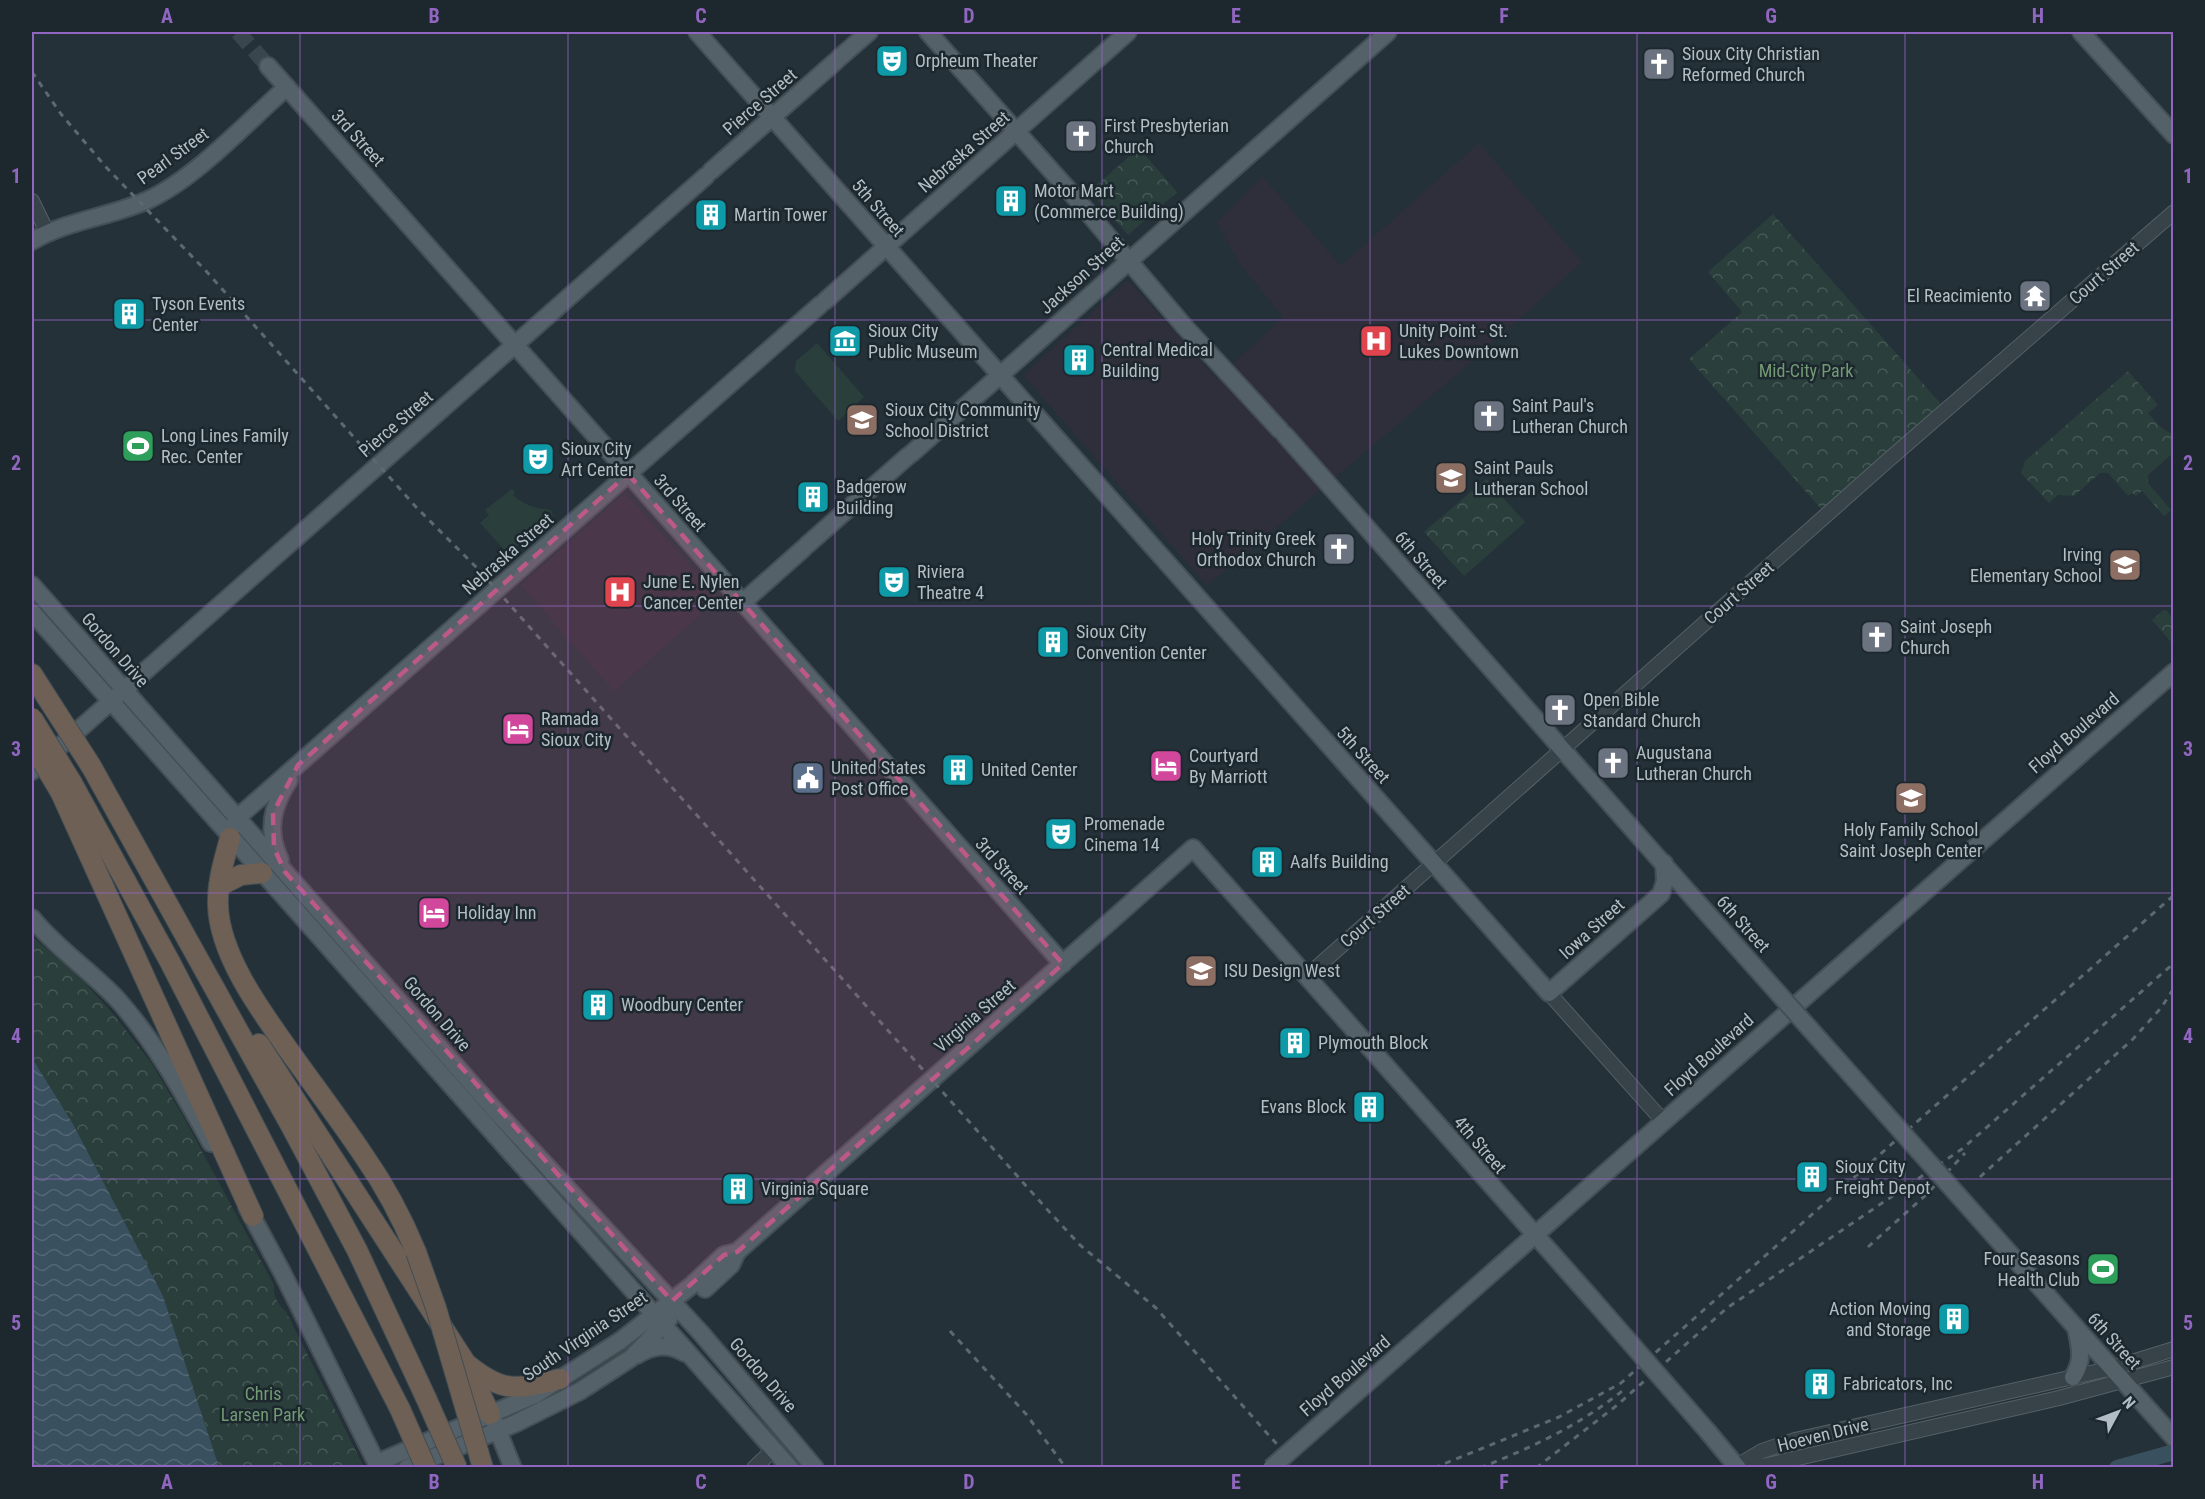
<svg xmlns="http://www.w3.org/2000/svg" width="2205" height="1499" font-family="'Roboto Condensed',sans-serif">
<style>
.medical{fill:#2f2f3b}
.grass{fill:#2a3f3c}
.park{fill:url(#park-crowns)}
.water{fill:url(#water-waves)}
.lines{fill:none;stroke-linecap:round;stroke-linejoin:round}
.river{stroke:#39505f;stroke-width:16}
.major-tunnel{stroke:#39464e;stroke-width:16;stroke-dasharray:16 8;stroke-linecap:butt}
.minor-casing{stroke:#556067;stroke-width:16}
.major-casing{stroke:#434e55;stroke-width:20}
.highway-casing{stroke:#424d54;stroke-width:22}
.minor{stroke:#374249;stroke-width:14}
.major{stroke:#556169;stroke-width:16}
.highway{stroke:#6f6055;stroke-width:20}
.rail{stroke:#5b6972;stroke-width:3;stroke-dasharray:6 6;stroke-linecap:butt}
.major-bridge-casing{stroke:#434e55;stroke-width:20;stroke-linecap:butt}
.highway-bridge-casing{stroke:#424d54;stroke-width:22;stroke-linecap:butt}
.major-bridge{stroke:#556169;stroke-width:16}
.highway-bridge{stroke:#6f6055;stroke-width:20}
.marked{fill:#bc5a85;fill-opacity:0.2;stroke:#bc5a85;stroke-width:4.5;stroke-dasharray:12 8;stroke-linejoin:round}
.grid{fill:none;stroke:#9166c1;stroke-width:1.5;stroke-opacity:0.55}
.labels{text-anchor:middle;stroke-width:5;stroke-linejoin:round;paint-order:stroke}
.poi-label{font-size:18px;fill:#b2bdc5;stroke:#1c272e;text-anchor:start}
.street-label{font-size:18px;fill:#b2bdc5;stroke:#1c272e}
.park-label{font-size:18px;fill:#729a74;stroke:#1c272e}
.neatline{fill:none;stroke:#9166c1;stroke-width:2}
.grid-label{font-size:20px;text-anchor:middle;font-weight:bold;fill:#9166c1}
</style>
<defs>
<pattern id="park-crowns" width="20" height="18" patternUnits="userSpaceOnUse" patternTransform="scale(1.5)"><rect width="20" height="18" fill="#2a3f3c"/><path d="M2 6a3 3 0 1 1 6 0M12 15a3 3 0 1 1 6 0" fill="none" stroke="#465957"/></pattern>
<pattern id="water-waves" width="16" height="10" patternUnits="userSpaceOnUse" patternTransform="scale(1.5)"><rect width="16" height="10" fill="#39505f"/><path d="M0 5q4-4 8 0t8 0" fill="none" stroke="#536774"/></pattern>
</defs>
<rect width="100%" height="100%" fill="#243139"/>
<g class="medical">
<path d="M1479 143 1582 262 1468 365 1207 586 1023 375 1128 280 1217 379 1283 317 1239 263 1217 222 1262 176 1341 266Z"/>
<path d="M625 493 719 598 614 691 521 585Z"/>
</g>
<g class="grass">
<path d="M817 343 864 397 838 421 795 371 796 361Z"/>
<path d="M512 489 515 492 513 495C524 505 537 509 551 510L553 515 508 554 480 523 489 515 485 510Z"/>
</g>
<g class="park">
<path d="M1139 148 1177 192 1128 235 1090 191Z"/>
<path d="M1773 214 1941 404 1822 510 1689 359 1742 312 1708 272Z"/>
<path d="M2128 371 2158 405 2148 413 2159 426 2173 435V453L2148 475V483L2171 510 2164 516 2142 491 2136 496 2132 493 2128 496 2108 473H2100L2074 496 2058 495 2049 503 2021 473 2025 461Z"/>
<path d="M1486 479 1525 522 1464 576 1424 532Z"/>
<path d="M2166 610 2173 619 2172 643 2152 620 2162 611Z"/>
<path d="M32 936 86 984 114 1015 152 1064 184 1118 274 1285C273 1297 278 1304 286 1312L364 1467H219L163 1296 73 1124 32 1058Z"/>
</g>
<path class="water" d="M32 1058 73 1124 163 1296 219 1467H32Z"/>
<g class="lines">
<path class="river" d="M2117 1468 2174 1452"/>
<path class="major-tunnel" d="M238 32 268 66"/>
<defs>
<g id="minor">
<path d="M32 201 47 232"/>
<path d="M1306 977 1886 462 2174 212"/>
<path d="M1549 993 1663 1121"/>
<path d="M1737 1466 1762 1451 1795 1440 2113 1368 2174 1349"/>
<path d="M1737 1466H1763L2059 1398 2174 1367"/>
<path d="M754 1468 774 1449"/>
</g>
<g id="major">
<path d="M697 32 1031 410"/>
<path d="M928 32 1073 195 1184 326 1280 430"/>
<path d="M2081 32 2174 135"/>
<path d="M839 58 869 32"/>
<path d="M268 66 1063 964"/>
<path d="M711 171 836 61"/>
<path d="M32 241C68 220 110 217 148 200 196 178 247 122 287 87"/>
<path d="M825 301 1128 32"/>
<path d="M1034 413 1549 993 1661 894 1665 881 1664 863"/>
<path d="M1285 435 1689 893"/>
<path d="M911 454 1388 32"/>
<path d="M807 545 908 456"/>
<path d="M32 585 493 1108 701 1333 815 1468"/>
<path d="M742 603 804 548"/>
<path d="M32 612 790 1468"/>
<path d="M32 771 706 176"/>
<path d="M234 826 237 818 820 305"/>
<path d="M280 860C266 831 272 806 289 780"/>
<path d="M32 918C57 949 91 971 118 1000 156 1043 183 1093 211 1143"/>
<path d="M247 1207 282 1272 379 1468"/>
<path d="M2030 1276 2174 1438"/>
<path d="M1477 1286 2174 672"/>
<path d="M705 1289 731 1265 737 1252"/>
<path d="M637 1355C653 1345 668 1343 685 1353"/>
<path d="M2073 1377C2084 1360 2080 1347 2076 1328"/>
<path d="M494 1421 513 1468"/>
<path d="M1709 1433 1738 1468"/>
<path d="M377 1463 535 1395 620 1341 691 1286 724 1255 737 1252 1193 848 1593 1300"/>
<path d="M407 1468 514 1424 580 1391 631 1358 669 1319"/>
</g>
<g id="highway">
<path d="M32 674 46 696"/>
<path d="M91 766 291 1126 357 1250 426 1398"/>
<path d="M72 783 170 962 400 1409"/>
<path d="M61 793 253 1216"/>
<path d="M230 838C224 861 217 882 218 905 219 957 266 1018 295 1059 318 1091 342 1123 364 1156 385 1186 402 1218 416 1252"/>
<path d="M219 886 241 875 262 873"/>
<path d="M259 1044 465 1362 490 1414"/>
<path d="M468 1365C504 1394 517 1389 560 1379"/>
</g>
</defs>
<use href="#minor" class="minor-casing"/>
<use href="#major" class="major-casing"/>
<use href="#highway" class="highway-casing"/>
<use href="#minor" class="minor"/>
<use href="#major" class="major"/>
<use href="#highway" class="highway"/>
<g class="rail">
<path d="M32 72 61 114 105 166 206 271 416 507 478 569 1044 1206 1080 1245 1156 1308 1298 1468"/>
<path d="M1980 1177 2133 1039 2161 1008 2174 988"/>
<path d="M1868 1247 1928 1193 1965 1153"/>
<path d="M950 1331 1026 1414 1066 1468"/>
<path d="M1434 1468 1559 1417 1621 1383 2174 895"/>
<path d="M1480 1468C1530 1448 1579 1426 1622 1391"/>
<path d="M1536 1468 1616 1406 1727 1308 1962 1149 2174 963"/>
</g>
<defs>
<g id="major-bridge">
<path d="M1689 893 2030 1276"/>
<path d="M1593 1300 1709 1433"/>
<path d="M1271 1468 1477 1286"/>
</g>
<g id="highway-bridge">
<path d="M46 696 91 766"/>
<path d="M32 718 72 783"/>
<path d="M32 744 61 793"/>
<path d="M416 1252 436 1308 483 1468"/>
<path d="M426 1398 457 1468"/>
<path d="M400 1409 426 1468"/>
</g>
</defs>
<use href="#major-bridge" class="major-bridge-casing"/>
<use href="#highway-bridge" class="highway-bridge-casing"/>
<use href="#major-bridge" class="major-bridge"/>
<use href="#highway-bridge" class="highway-bridge"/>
</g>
<path class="marked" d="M628 474 1063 964 737 1252 724 1255 672 1301 285 872 274 848 273 813 298 765Z"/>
<path class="grid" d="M300 32V1468M568 32V1468M835 32V1468M1102 32V1468M1370 32V1468M1637 32V1468M1905 32V1468M32 320H2174M32 606H2174M32 893H2174M32 1179H2174"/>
<defs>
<symbol id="theatre-square" viewBox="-11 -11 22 22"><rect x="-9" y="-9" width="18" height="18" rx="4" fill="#0f9aa8" stroke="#1c272e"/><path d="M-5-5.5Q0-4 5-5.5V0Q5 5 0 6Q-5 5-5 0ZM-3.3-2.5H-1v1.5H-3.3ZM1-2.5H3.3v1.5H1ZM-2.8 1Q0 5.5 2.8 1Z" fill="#fff"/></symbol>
<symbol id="church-square" viewBox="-11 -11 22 22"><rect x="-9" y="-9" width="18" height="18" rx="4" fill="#6b7280" stroke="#1c272e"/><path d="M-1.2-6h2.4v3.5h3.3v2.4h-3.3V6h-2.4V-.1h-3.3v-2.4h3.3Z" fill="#fff"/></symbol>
<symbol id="building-square" viewBox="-11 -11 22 22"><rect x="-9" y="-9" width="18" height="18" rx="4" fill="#0f9aa8" stroke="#1c272e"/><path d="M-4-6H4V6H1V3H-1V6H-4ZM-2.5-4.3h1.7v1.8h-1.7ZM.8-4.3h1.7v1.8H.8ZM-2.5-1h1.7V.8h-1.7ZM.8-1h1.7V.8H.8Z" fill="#fff"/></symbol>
<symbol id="temple-square" viewBox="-11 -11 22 22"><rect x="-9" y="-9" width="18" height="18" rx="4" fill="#6b7280" stroke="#1c272e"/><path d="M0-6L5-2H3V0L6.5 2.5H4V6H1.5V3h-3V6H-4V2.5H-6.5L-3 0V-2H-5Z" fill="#fff"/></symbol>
<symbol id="museum-square" viewBox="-11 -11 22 22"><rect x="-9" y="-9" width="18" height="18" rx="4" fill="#0f9aa8" stroke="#1c272e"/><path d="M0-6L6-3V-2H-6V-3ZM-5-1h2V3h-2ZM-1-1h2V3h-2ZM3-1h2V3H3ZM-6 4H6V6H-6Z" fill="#fff"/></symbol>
<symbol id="hospital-square" viewBox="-11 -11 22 22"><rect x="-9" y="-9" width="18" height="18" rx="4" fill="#e0444e" stroke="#1c272e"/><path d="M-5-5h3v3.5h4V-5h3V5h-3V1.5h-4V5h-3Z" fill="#fff"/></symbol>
<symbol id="school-square" viewBox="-11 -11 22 22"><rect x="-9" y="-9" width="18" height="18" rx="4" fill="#8d6e63" stroke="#1c272e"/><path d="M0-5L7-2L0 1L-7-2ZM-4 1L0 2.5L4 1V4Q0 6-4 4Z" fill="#fff"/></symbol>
<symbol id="stadium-square" viewBox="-11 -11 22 22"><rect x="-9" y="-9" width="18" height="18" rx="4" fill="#2e9e5b" stroke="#1c272e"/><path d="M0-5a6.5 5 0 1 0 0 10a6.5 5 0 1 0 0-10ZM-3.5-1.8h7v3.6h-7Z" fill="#fff"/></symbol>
<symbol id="hotel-square" viewBox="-11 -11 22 22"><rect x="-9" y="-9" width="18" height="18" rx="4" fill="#d1479c" stroke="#1c272e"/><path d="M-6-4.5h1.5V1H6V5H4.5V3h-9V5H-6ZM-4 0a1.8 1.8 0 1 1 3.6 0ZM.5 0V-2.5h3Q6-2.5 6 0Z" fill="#fff"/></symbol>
<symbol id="civic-square" viewBox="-11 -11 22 22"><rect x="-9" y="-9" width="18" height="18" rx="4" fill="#5c6f8a" stroke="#1c272e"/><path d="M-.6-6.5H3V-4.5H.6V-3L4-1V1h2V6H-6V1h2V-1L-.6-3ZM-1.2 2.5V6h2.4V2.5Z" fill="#fff"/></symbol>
<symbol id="university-square" viewBox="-11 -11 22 22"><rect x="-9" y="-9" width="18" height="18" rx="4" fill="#8d6e63" stroke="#1c272e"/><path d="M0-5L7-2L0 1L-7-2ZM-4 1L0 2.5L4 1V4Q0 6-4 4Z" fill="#fff"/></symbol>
</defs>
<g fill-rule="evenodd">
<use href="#theatre-square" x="873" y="42" width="38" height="38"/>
<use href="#church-square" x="1640" y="45" width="38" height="38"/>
<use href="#church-square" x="1062" y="117" width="38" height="38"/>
<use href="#building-square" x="992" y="182" width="38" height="38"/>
<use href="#building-square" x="692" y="196" width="38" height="38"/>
<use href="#temple-square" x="2016" y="277" width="38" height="38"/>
<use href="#building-square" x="110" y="295" width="38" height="38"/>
<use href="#museum-square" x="826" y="322" width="38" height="38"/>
<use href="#hospital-square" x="1357" y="322" width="38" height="38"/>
<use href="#building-square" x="1060" y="341" width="38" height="38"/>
<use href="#church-square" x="1470" y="397" width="38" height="38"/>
<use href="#school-square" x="843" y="401" width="38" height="38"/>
<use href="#stadium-square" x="119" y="427" width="38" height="38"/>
<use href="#theatre-square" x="519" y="440" width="38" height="38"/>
<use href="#school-square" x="1432" y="459" width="38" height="38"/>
<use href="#building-square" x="794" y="478" width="38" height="38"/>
<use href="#church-square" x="1320" y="530" width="38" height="38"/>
<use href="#school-square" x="2106" y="546" width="38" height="38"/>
<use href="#theatre-square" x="875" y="563" width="38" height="38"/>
<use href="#hospital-square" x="601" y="573" width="38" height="38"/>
<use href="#church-square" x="1858" y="618" width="38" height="38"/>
<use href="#building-square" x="1034" y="623" width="38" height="38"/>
<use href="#church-square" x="1541" y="691" width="38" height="38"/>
<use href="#hotel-square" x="499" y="710" width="38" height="38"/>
<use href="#church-square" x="1594" y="744" width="38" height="38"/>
<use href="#hotel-square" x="1147" y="747" width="38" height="38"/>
<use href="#building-square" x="939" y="751" width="38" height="38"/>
<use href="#civic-square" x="789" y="759" width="38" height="38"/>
<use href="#school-square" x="1892" y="779" width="38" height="38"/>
<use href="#theatre-square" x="1042" y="815" width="38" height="38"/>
<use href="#building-square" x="1248" y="843" width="38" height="38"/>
<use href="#hotel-square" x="415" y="894" width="38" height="38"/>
<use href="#university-square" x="1182" y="952" width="38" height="38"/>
<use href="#building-square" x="579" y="986" width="38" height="38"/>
<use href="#building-square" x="1276" y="1024" width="38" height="38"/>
<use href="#building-square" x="1350" y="1088" width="38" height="38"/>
<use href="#building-square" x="1793" y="1158" width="38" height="38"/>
<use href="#building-square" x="719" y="1170" width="38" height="38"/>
<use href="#stadium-square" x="2084" y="1250" width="38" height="38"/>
<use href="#building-square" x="1935" y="1300" width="38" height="38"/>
<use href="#building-square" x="1801" y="1365" width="38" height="38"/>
</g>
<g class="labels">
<g class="poi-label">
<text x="1682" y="60">Sioux City Christian<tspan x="1682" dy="21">Reformed Church</tspan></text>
<text x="915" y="67">Orpheum Theater</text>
<text x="1104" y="132">First Presbyterian<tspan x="1104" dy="21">Church</tspan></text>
<text x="1034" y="197">Motor Mart<tspan x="1034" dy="21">(Commerce Building)</tspan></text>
<text x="734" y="221">Martin Tower</text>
<text x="2012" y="302" text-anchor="end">El Reacimiento</text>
<text x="152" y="310">Tyson Events<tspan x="152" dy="21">Center</tspan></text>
<text x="868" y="337">Sioux City<tspan x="868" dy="21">Public Museum</tspan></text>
<text x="1399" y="337">Unity Point - St.<tspan x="1399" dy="21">Lukes Downtown</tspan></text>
<text x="1102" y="356">Central Medical<tspan x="1102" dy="21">Building</tspan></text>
<text x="1512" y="412">Saint Paul's<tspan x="1512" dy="21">Lutheran Church</tspan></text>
<text x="885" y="416">Sioux City Community<tspan x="885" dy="21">School District</tspan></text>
<text x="161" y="442">Long Lines Family<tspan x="161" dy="21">Rec. Center</tspan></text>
<text x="561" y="455">Sioux City<tspan x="561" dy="21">Art Center</tspan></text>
<text x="1474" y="474">Saint Pauls<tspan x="1474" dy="21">Lutheran School</tspan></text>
<text x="836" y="493">Badgerow<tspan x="836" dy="21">Building</tspan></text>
<text x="1316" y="545" text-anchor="end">Holy Trinity Greek<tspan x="1316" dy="21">Orthodox Church</tspan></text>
<text x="2102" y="561" text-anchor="end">Irving<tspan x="2102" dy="21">Elementary School</tspan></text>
<text x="917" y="578">Riviera<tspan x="917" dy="21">Theatre 4</tspan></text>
<text x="643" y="588">June E. Nylen<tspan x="643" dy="21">Cancer Center</tspan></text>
<text x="1900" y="633">Saint Joseph<tspan x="1900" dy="21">Church</tspan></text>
<text x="1076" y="638">Sioux City<tspan x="1076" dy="21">Convention Center</tspan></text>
<text x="1583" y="706">Open Bible<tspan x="1583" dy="21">Standard Church</tspan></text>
<text x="541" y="725">Ramada<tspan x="541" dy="21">Sioux City</tspan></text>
<text x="1636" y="759">Augustana<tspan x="1636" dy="21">Lutheran Church</tspan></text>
<text x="1189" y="762">Courtyard<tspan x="1189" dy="21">By Marriott</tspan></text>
<text x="831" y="774">United States<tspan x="831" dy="21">Post Office</tspan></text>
<text x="981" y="776">United Center</text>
<text x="1084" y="830">Promenade<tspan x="1084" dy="21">Cinema 14</tspan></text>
<text x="1911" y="836" text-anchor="middle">Holy Family School<tspan x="1911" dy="21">Saint Joseph Center</tspan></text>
<text x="1290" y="868">Aalfs Building</text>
<text x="457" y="919">Holiday Inn</text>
<text x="1224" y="977">ISU Design West</text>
<text x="621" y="1011">Woodbury Center</text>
<text x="1318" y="1049">Plymouth Block</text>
<text x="1346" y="1113" text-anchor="end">Evans Block</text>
<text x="1835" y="1173">Sioux City<tspan x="1835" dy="21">Freight Depot</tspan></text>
<text x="761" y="1195">Virginia Square</text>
<text x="2080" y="1265" text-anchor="end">Four Seasons<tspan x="2080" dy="21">Health Club</tspan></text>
<text x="1931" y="1315" text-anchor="end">Action Moving<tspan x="1931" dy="21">and Storage</tspan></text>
<text x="1843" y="1390">Fabricators, Inc</text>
</g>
<g class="street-label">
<text transform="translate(760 102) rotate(-41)" y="6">Pierce Street</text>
<text transform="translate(358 138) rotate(48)" y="6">3rd Street</text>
<text transform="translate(964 152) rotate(-41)" y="6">Nebraska Street</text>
<text transform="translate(173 156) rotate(-36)" y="6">Pearl Street</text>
<text transform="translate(878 208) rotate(49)" y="6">5th Street</text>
<text transform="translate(2104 273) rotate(-41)" y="6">Court Street</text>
<text transform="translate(1082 275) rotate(-42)" y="6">Jackson Street</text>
<text transform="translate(396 424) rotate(-41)" y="6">Pierce Street</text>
<text transform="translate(680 503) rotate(49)" y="6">3rd Street</text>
<text transform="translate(508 554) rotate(-41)" y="6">Nebraska Street</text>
<text transform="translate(1421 560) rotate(49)" y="6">6th Street</text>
<text transform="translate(1739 593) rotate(-41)" y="6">Court Street</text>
<text transform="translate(115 650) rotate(49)" y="6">Gordon Drive</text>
<text transform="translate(2074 733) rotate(-41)" y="6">Floyd Boulevard</text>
<text transform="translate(1363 755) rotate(48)" y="6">5th Street</text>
<text transform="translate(1002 866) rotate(48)" y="6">3rd Street</text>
<text transform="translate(1375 916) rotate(-41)" y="6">Court Street</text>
<text transform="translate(1743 924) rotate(48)" y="6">6th Street</text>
<text transform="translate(1592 929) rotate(-42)" y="6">Iowa Street</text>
<text transform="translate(437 1014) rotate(49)" y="6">Gordon Drive</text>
<text transform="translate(975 1016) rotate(-41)" y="6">Virginia Street</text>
<text transform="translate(1709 1055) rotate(-42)" y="6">Floyd Boulevard</text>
<text transform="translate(1480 1145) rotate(49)" y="6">4th Street</text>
<text transform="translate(585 1336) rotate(-34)" y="6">South Virginia Street</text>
<text transform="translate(2114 1341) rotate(48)" y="6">6th Street</text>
<text transform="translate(763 1375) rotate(49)" y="6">Gordon Drive</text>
<text transform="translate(1345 1376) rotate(-41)" y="6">Floyd Boulevard</text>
<text transform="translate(1823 1435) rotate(-14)" y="6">Hoeven Drive</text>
</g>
<g class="park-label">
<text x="1806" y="377">Mid-City Park</text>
<text x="263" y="1400">Chris<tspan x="263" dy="21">Larsen Park</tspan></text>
</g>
</g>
<rect width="2205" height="1499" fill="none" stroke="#1c272e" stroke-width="66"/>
<g transform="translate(2118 1412) rotate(49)" stroke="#1c272e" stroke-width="4.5" paint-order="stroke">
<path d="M0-4.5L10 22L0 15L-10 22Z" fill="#b2bdc5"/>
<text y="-9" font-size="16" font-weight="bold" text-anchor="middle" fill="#b2bdc5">N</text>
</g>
<rect x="33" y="33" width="2139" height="1433" class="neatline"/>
<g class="grid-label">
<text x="167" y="23">A</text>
<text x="434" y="23">B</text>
<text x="701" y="23">C</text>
<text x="969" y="23">D</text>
<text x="1236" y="23">E</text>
<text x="1504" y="23">F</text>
<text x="1771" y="23">G</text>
<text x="2038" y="23">H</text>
<text x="16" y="183">1</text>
<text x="2188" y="183">1</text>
<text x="16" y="470">2</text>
<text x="2188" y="470">2</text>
<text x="16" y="756">3</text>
<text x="2188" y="756">3</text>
<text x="16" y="1043">4</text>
<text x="2188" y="1043">4</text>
<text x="16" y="1330">5</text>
<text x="2188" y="1330">5</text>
<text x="167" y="1489">A</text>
<text x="434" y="1489">B</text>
<text x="701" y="1489">C</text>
<text x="969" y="1489">D</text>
<text x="1236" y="1489">E</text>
<text x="1504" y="1489">F</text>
<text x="1771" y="1489">G</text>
<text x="2038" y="1489">H</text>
</g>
</svg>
